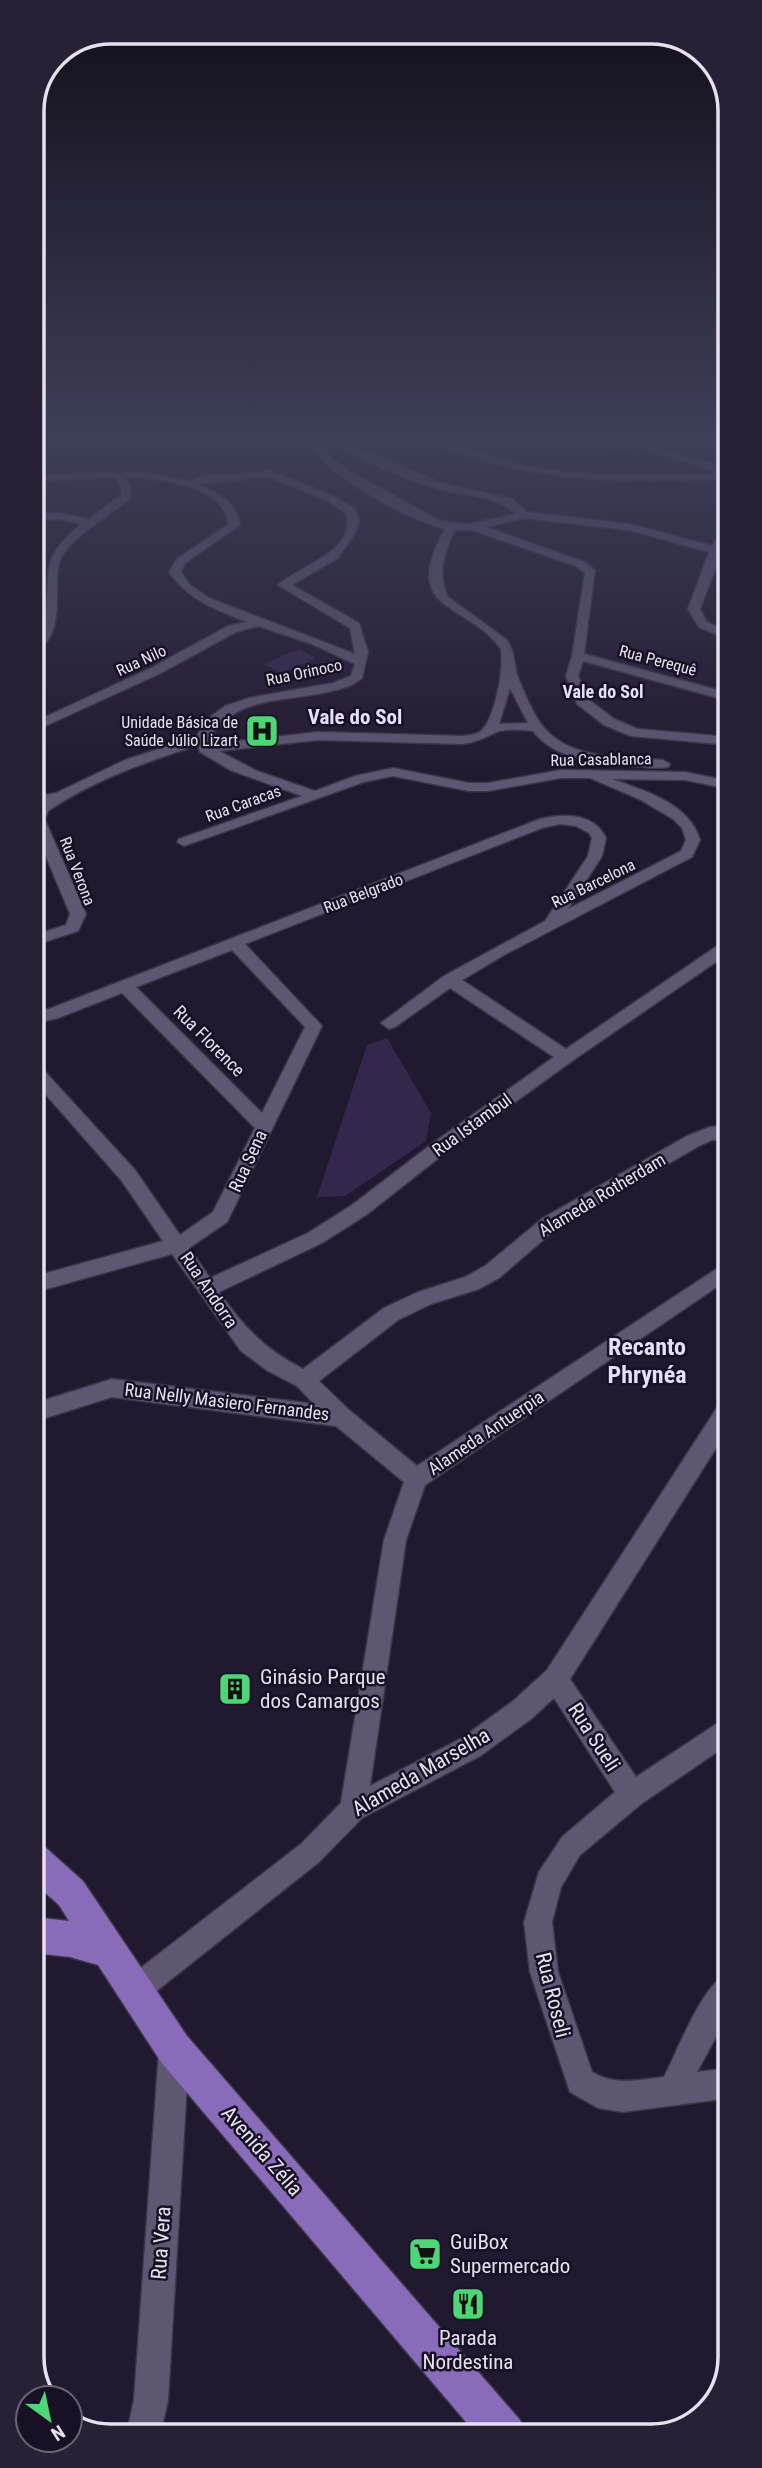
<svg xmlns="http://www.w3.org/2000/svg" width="762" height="2468" font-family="'Roboto Condensed',sans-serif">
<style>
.green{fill:#35274b}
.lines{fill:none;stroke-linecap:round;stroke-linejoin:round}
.minor-casing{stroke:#3b3547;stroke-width:3}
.major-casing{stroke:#3b3547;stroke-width:3}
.minor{fill:#5f5771;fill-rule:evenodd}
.major{fill:#886bb9;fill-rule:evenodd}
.labels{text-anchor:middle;stroke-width:5;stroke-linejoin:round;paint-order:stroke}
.far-street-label{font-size:16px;fill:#e6e1f0;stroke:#181025}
.far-poi-label{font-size:16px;fill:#e6e1f0;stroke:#181025;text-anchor:end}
.far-quarter-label{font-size:18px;font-weight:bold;fill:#e7defd;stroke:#181025}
.street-label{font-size:18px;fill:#e6e1f0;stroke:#181025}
.far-district-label{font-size:21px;font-weight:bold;fill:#e7defd;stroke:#181025}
.near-poi-label{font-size:21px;fill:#e6e1f0;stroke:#181025;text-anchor:start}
.near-street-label{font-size:21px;fill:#e6e1f0;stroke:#181025}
.district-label{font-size:24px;font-weight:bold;fill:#e7defd;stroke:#181025}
.rim{fill:none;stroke:#e6e1f0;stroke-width:3.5}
</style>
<rect width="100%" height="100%" fill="#21192f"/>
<g class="green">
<path d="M32 437H145L77 439C66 457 52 458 32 459Z"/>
<path d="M299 649 316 658 281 673 264 664Z"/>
<path d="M387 1038 431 1113 426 1141 345 1196 317 1197 367 1045Z"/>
</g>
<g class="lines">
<defs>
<g id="minor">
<path d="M303 437H314L334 460 349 471 440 521 469 524 516 514C493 493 464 497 435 488 411 481 339 452 322 437H334L441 483 512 499 527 512 629 524 712 546 725 524 729 523C729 540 707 589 700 609L707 622 729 632V640L699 627 688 609 709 552 629 530 524 518 486 527 584 562 595 570 584 654 729 693V701L583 661 578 676 588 699 614 719 638 729 729 737V745L631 736 604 725 577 704 566 676 572 656 585 573 576 566 472 530H455C444 551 437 575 448 597L507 640C516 653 513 666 519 680 527 698 535 720 548 732 576 760 626 757 663 760L670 764 668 767C657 769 645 767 635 766 599 763 556 761 533 731 521 730 507 728 497 732 485 737 477 742 463 744L318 740 219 751 257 771 315 791 355 776 393 768 469 783H488L561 770 685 772 729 781V789L685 780 612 779C645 791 689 803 700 840L692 857 504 955 462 980 566 1049 723 942 729 941V953L572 1061 445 1153 366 1215 322 1243 219 1292C244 1327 264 1349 303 1369L384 1308 418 1292 465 1277 485 1266 543 1218 687 1136 710 1127 730 1125V1139L712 1140 699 1146 557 1228 499 1278 479 1289 431 1304 398 1320 319 1381 349 1410 417 1466 730 1260V1278L425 1485 406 1540 370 1786 462 1738 513 1701 547 1670 722 1400 730 1398V1426L570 1679 636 1777 730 1715V1743L641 1804 580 1855 561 1887 552 1922 558 1972 592 2072C615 2086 639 2080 664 2077 678 2050 703 1982 730 1972V2011L697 2072 730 2068V2098L623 2112 598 2108 570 2092 530 1972 524 1922 539 1872 562 1837 615 1792 554 1698 531 1719 480 1756 362 1818 319 1862 145 2000 135 2004 125 2000 121 1990 125 1980 301 1844 341 1803 384 1540 404 1482 336 1426 112 1397 33 1422 32 1404 112 1379 314 1404 297 1386 268 1371 241 1351 172 1254 32 1293V1277L163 1241 121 1180 32 1079V1062L38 1064 135 1170 180 1235 213 1212 255 1128 122 993 58 1018 32 1024V1012L49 1009 540 819C564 813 594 813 606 838L602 856 568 909 681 851 686 840 682 828 673 819 639 799 590 778H561L488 791H469L393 776 364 782 184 846 177 842 179 839 302 796 230 770 200 752 198 745C146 762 93 780 48 811L45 820 86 914 78 931 32 946V936L66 925 70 914 32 823 34 809 44 801V795L56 793 125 760 196 737 209 718 225 706 249 698 333 683 351 676 355 664 312 644 258 626 236 632 161 673 32 732V723L153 667 228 626 247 622C216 610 189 600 169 572L177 559 229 524C222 484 159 478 125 477L131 488 130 498C111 515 65 540 59 563 53 591 67 639 32 652 32 640 40 634 43 622 55 572 34 562 82 524L58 519 32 520V514L58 513 89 519 121 495V488L115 477 32 481V475L137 472 191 481 201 476 270 471 334 496 355 509 359 521 356 531 338 558 292 585 359 623 368 652 362 678C353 686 339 690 327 692 280 703 237 695 208 740L211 744 318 732 463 736C470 735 478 735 483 729 496 714 504 667 501 649 467 601 398 613 445 529 410 520 357 490 329 466 320 457 312 446 303 437ZM269 477 326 500 346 513C358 551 299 566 278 585L350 628 355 654 209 598 190 585 181 572 185 563 240 525C235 499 220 497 200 484ZM510 688 528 723 499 724ZM560 824 576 826 589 833 592 838 588 856 545 921 444 976 381 1023 389 1029 395 1027 450 988 554 1057 433 1143 352 1205 308 1233 210 1278 189 1248 227 1222 322 1026 245 944 542 828ZM232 950 305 1027 262 1113 136 987Z"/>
<path d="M418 437C448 436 499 461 533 468 595 479 659 474 722 473L633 446 628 449 556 446 535 437 623 443 609 437H623L729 469V479C636 482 552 484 463 454 449 449 430 446 418 437Z"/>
<path d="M694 437H709L729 443V449Z"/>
<path d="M174 2035 184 2040 189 2050 168 2400 160 2436H126L134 2400 159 2050 164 2040Z"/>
</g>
<path id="major" d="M33 1842 45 1847 83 1881 187 2036 520 2420 526 2435H477L161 2062 98 1965 70 1957 33 1953V1917L69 1921 59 1905 33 1882Z"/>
</defs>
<use href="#minor" class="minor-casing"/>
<use href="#major" class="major-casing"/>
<use href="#minor" class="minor"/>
<use href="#major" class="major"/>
</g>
<linearGradient id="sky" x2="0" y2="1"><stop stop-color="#120e1a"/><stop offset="0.56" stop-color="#3d3e58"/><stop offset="1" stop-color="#3d3e58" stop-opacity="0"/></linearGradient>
<rect width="762" height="782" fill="url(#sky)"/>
<defs>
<symbol id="hospital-square" viewBox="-11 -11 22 22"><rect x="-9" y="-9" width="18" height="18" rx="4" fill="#4ed676" stroke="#181025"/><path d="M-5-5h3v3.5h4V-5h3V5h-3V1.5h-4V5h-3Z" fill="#111"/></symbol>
<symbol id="building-square" viewBox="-11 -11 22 22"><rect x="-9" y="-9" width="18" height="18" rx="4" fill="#4ed676" stroke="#181025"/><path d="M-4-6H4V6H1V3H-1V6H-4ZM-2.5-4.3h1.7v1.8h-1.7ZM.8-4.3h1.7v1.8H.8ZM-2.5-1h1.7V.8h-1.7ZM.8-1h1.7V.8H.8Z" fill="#111"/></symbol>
<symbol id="supermarket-square" viewBox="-11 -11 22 22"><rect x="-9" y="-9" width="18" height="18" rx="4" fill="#4ed676" stroke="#181025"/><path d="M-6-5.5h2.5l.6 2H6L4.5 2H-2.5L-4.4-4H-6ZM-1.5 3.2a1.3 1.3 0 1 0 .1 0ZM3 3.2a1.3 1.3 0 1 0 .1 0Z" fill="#111"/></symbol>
<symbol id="restaurant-square" viewBox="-11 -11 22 22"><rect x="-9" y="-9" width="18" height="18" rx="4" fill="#4ed676" stroke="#181025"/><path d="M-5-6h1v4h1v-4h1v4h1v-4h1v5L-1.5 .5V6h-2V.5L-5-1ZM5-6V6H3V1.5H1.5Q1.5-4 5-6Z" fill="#111"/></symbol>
</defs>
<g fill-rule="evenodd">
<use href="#hospital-square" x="243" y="712" width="38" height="38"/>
<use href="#building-square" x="216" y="1670" width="38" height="38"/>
<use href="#supermarket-square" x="406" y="2235" width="38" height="38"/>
<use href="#restaurant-square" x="449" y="2285" width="38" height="38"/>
</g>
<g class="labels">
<g class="far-street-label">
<text transform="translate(141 660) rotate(-25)" y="6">Rua Nilo</text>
<text transform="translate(658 660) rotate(15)" y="6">Rua Perequê</text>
<text transform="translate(304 672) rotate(-12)" y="6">Rua Orinoco</text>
<text transform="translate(601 759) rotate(-1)" y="6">Rua Casablanca</text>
<text transform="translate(243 803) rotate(-20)" y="6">Rua Caracas</text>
<text transform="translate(78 871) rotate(69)" y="6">Rua Verona</text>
<text transform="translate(593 883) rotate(-26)" y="6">Rua Barcelona</text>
<text transform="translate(363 893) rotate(-21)" y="6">Rua Belgrado</text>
</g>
<g class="far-poi-label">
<text x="238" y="728">Unidade Básica de<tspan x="238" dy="18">Saúde Júlio Lizart</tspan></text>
</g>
<g class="far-quarter-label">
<text x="603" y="698">Vale do Sol</text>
</g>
<g class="street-label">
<text transform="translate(209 1041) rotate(45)" y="6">Rua Florence</text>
<text transform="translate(472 1125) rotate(-36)" y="6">Rua Istambul</text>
<text transform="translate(248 1161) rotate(-65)" y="6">Rua Sena</text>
<text transform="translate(602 1195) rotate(-31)" y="6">Alameda Rotherdam</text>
<text transform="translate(209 1290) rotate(56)" y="6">Rua Andorra</text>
<text transform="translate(227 1402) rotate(7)" y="6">Rua Nelly Masiero Fernandes</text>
<text transform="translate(486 1433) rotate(-34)" y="6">Alameda Antuerpia</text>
</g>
<g class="far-district-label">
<text x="355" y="724">Vale do Sol</text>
</g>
<g class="near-poi-label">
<text x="260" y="1684">Ginásio Parque<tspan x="260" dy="24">dos Camargos</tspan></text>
<text x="450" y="2249">GuiBox<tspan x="450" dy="24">Supermercado</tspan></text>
<text x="468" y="2345" text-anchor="middle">Parada<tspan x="468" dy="24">Nordestina</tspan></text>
</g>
<g class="near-street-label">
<text transform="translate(594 1737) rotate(57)" y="7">Rua Sueli</text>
<text transform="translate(421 1772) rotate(-30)" y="7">Alameda Marselha</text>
<text transform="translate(553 1995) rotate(76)" y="7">Rua Roseli</text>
<text transform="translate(262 2151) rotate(49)" y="7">Avenida Zélia</text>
<text transform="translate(161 2243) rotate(-86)" y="7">Rua Vera</text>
</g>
<g class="district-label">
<text x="647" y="1355">Recanto<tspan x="647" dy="28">Phrynéa</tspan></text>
</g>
</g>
<path d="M0 0H762V2468H0ZM111 44H651A67 67 0 0 1 718 111V2357A67 67 0 0 1 651 2424H111A67 67 0 0 1 44 2357V111A67 67 0 0 1 111 44Z" fill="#282135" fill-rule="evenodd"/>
<path class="rim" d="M111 44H651A67 67 0 0 1 718 111V2357A67 67 0 0 1 651 2424H111A67 67 0 0 1 44 2357V111A67 67 0 0 1 111 44Z"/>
<g transform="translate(49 2419) rotate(147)"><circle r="33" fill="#181025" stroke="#6a6476" stroke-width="2"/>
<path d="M0-5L12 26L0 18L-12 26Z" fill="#4ed676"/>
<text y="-10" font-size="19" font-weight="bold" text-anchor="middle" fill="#e6e1f0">N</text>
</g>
</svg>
